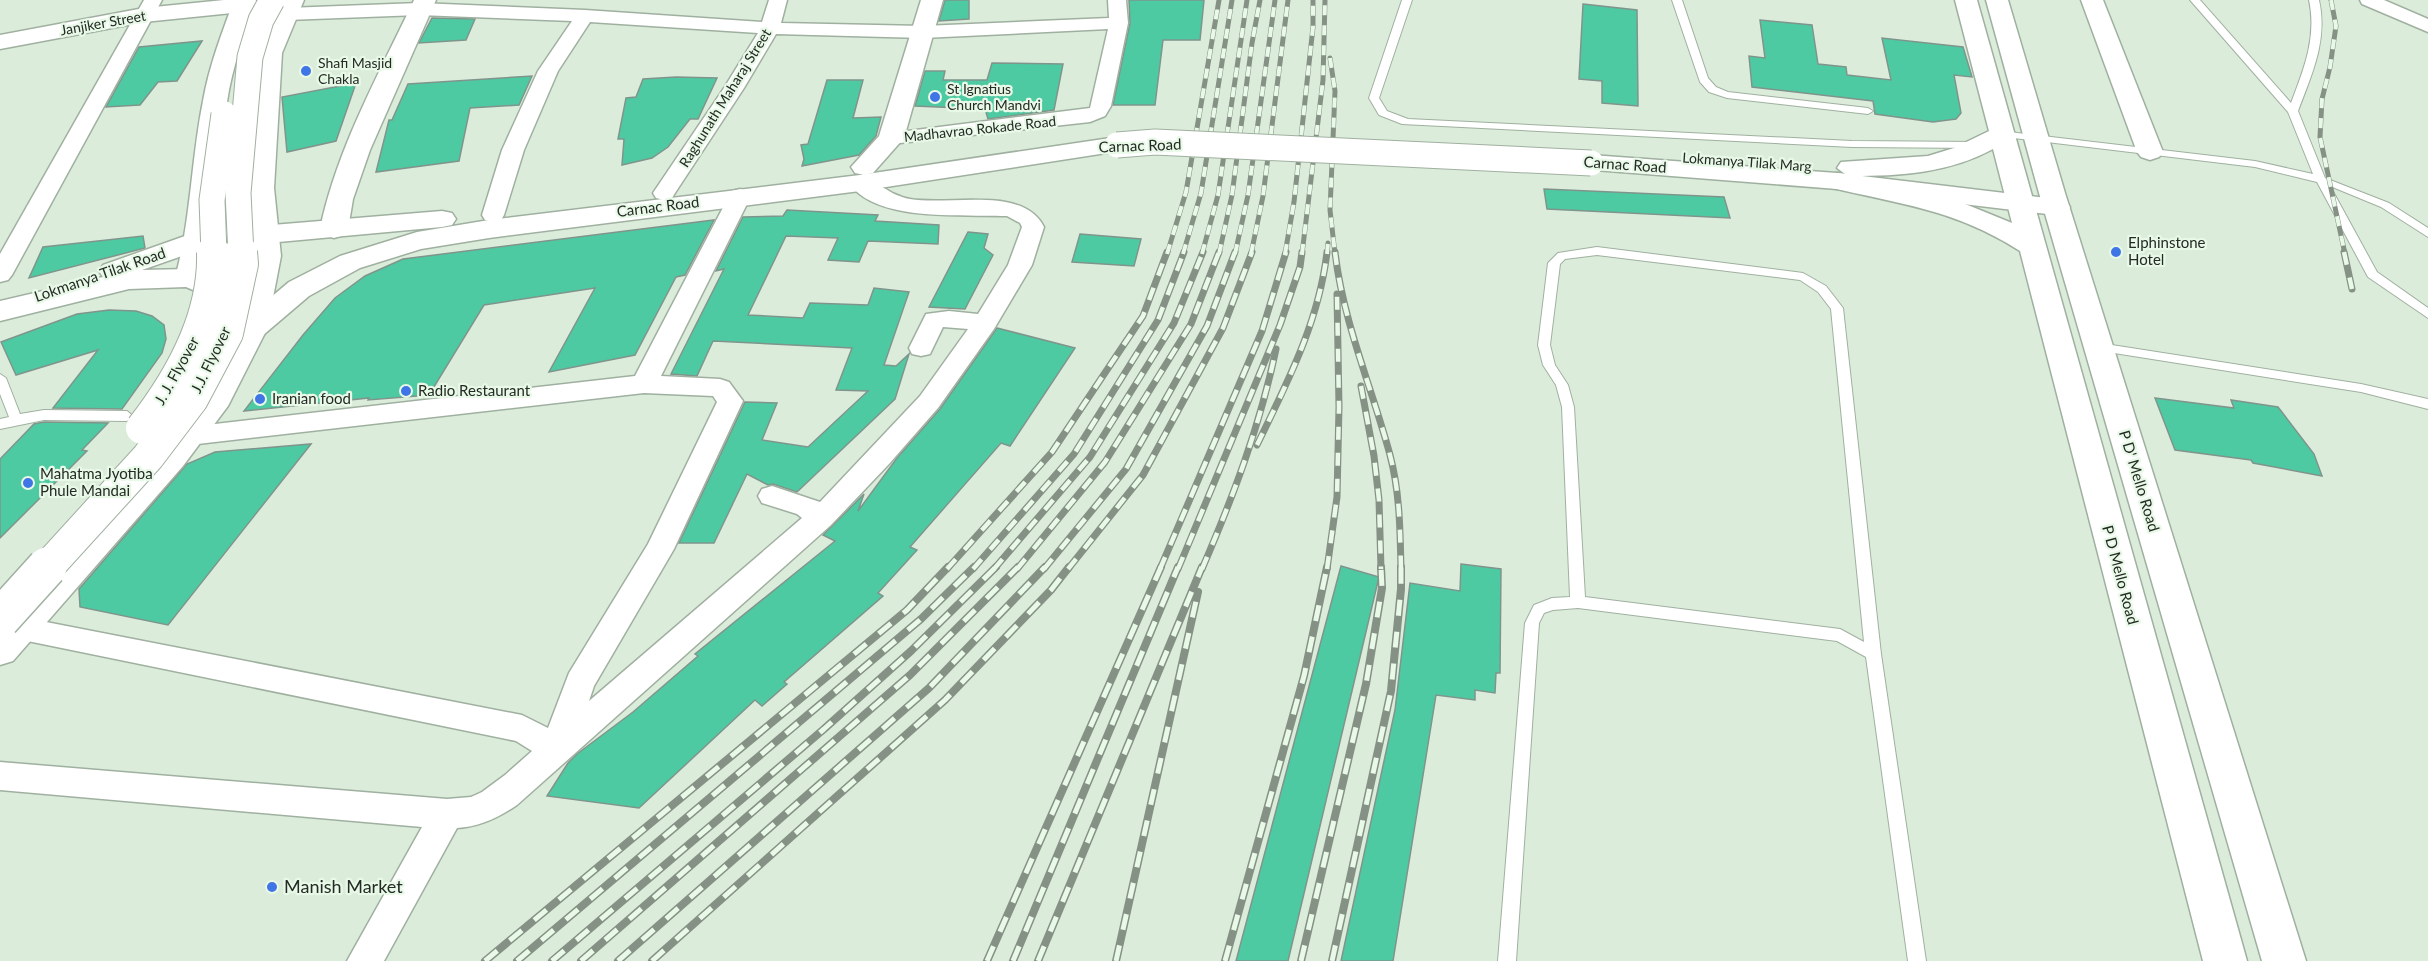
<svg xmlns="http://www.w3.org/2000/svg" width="2428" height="961" font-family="Lato,sans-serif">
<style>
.building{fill:#4ecaa3;stroke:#7f958c;stroke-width:1.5}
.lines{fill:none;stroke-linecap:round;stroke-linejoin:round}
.service-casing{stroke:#a0b0a0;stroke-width:2}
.minor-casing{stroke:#a0b0a0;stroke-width:3}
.tertiary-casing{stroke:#a0b0a0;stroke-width:3}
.secondary-casing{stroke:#a0b0a0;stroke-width:3}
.primary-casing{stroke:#a0b0a0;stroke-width:3}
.service{fill:#fff;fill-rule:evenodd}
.minor{fill:#fff;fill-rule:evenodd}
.tertiary{fill:#fff;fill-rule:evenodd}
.secondary{fill:#fff;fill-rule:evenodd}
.primary{fill:#fff;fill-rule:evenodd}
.rail-far2-casing{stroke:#859185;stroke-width:5}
.rail-far1-casing{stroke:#859185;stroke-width:7}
.rail-casing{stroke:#859185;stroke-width:8}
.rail-far2{stroke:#e8f9e8;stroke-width:4;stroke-dasharray:10;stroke-linecap:butt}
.rail-far1{stroke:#e8f9e8;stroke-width:4.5;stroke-dasharray:13;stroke-linecap:butt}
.rail{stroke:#e8f9e8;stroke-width:5;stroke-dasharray:16;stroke-linecap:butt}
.secondary-bridge-casing{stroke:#a0b0a0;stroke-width:27;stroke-linecap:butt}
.primary-bridge-far2-casing{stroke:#a0b0a0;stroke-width:27;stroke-linecap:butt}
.primary-bridge-far1-casing{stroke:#a0b0a0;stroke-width:34;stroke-linecap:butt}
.primary-bridge-casing{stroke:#a0b0a0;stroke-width:42;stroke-linecap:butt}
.secondary-bridge{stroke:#fff;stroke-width:25}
.primary-bridge-far2{stroke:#fff;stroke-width:25}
.primary-bridge-far1{stroke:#fff;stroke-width:32}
.primary-bridge{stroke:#fff;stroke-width:39}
.poi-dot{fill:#3f75e5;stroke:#e8f9e8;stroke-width:2}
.labels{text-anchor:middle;stroke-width:4.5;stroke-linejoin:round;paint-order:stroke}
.far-street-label{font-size:14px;fill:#242a24;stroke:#e8f9e8}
.far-poi-label{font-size:14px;fill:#242a24;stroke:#e8f9e8;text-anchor:start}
.street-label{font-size:15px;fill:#242a24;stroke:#e8f9e8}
.poi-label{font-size:15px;fill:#242a24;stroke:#e8f9e8;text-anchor:start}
.near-poi-label{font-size:18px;fill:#242a24;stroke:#e8f9e8;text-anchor:start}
</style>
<rect width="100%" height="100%" fill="#dbecdb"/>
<g class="building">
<path d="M945 0H969V19L939 21Z"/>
<path d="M1129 0H1204L1200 40H1163L1155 105H1113L1130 23Z"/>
<path d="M1583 4 1637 10 1638 106 1602 103V81L1579 79Z"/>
<path d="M432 18 475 19 466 40 419 43Z"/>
<path d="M1760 20 1812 25 1818 64 1846 67 1847 75 1891 80 1882 38 1963 47 1972 77 1954 75 1961 113 1956 119 1933 122 1875 114 1873 101 1752 87 1749 56 1765 58Z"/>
<path d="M202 41 177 81 158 82 140 105 106 107 139 47Z"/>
<path d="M992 63 1063 64 1054 110 988 119 985 109 915 106 925 71H945L943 80H987Z"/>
<path d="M532 76 519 105 470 108 459 161 376 172 389 120H392L408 84Z"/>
<path d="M676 77 717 78 698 119H690L668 147 652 158 622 165 624 139H618L626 98 636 97 643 79Z"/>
<path d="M827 80H863L853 118 881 117 876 136 859 155 802 166 804 159 801 145 808 144Z"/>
<path d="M356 83 336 141 287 152 282 97Z"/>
<path d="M1544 189 1724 197 1730 218 1547 209Z"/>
<path d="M787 210 878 215 875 221 939 225 938 244 868 241 859 262 828 260 838 238 786 236 748 315 803 318 810 303 868 305 874 288 909 292 884 365 896 366 909 354 895 399 797 492 773 484 768 485 747 474 714 543H679L745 402 777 403 762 440 808 447 868 391 836 390 852 348 713 341 697 376 671 374 724 269 716 271 743 217 783 216Z"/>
<path d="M714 220 685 275 676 277 635 355 549 372 595 288 484 305 429 395 368 400 369 398 244 411 303 335 335 298 365 276 403 259Z"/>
<path d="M968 232 988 234 984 248 993 255 965 309 929 307Z"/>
<path d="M1080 234 1141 239 1134 266 1072 262Z"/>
<path d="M143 236 145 248 29 278 43 247Z"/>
<path d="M109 310 136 311 152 316 164 325 166 339 162 353 122 409 53 408 98 350 16 375 1 342 77 314Z"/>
<path d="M997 328 1075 348 1010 446 1001 443 910 547 917 550 878 593 883 596 784 682 787 684 762 706 755 700 639 808 547 796 568 763 577 754 633 712 698 656 695 654 835 541 823 535 864 494 858 511 897 458 940 409Z"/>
<path d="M2155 398 2234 408 2231 400 2278 407 2314 454 2322 476 2253 463 2251 460 2175 450Z"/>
<path d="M44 422 108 423 82 450 87 451 0 538V459L34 424Z"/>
<path d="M311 444 168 625 80 607 79 589 187 464 215 452Z"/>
<path d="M1461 564 1501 569 1500 673H1496L1495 693 1475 690V700L1436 695 1393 961H1341L1395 710 1410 583 1460 591Z"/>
<path d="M1341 566 1379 577 1288 961H1236Z"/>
</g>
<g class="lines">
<defs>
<g id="service">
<path d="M1402 0H1412L1379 98 1387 111 1408 119 1852 141 1978 142 1983 145 1978 148 1852 147 1402 124 1379 115 1369 98Z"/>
<path d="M1672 0H1682L1708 78 1716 87 1728 92 1868 108 1873 111 1868 114 1727 98 1709 92 1700 82Z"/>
<path d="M2190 0H2200L2291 103C2304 69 2317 37 2309 0H2319C2328 40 2312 74 2298 111L2325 178 2389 203 2428 228V237L2381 207 2330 186 2377 272 2428 308V318L2368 277 2317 182 2255 167 1997 136V132L2001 131 2255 161 2313 174 2288 112Z"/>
<path d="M1597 247 1803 273 1826 286 1843 308 1881 654 1926 961H1908L1866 657 1837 641 1578 608 1553 610 1544 613 1539 623 1516 961H1498L1525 623 1534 605 1552 598 1570 597 1562 407 1556 385 1543 365 1538 345 1548 263 1558 253ZM1597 255 1800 280 1818 292 1831 309 1864 642 1840 629 1585 597 1574 407 1568 385 1555 365 1550 345 1560 264 1565 259Z"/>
<path d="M2099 343 2361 384 2428 399V409L2361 392 2095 350 2093 347 2095 344Z"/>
<path d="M0 374 6 378 20 414 44 410 127 411 133 416 127 421 44 420 0 429V419L9 417 0 394Z"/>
</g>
<g id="minor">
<path d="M144 0H162L12 275 8 280 0 282V254Z"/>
<path d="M769 0H787L781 23 923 26 1109 18 1108 0H1126L1128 23 1111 106 1105 116 1090 122 891 144 884 142 881 138 884 134 1090 108 1108 29 923 38 776 34 744 88 675 193 672 198 664 200 656 198 653 193 724 88 758 33 590 22 558 71 524 150 504 215 501 220 493 222 485 220 482 215 502 150 538 71 572 21 419 15 287 20 280 18 278 14 280 10 287 8 419 3 585 10 762 22Z"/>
<path d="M2360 0H2384L2428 19V32L2362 4Z"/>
<path d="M860 176C879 181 888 195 910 199 950 206 1023 185 1044 227L1032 265 994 329 938 408 889 464 831 525 517 805C498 818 479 827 457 828L384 961H347L422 827 0 790V762L447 799 471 797 482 792 505 775 532 751 516 741 3 636 0 635V613L522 715 548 728 569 673 648 544 717 402 713 396 644 393 189 445 180 443 176 436 180 429 189 427 635 376 729 196 732 191 740 189 748 191 751 196 661 376 720 379 729 382 743 401 674 549 594 686 589 701 802 518 797 514 762 503 758 496 762 489 772 486 820 502 920 396 968 329 943 327 930 354 921 356 912 354 909 348 926 314 949 311 978 314 1008 265 1022 227 1020 223 1007 216C964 214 876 223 849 183L852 178Z"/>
</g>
<g id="tertiary">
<path d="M224 0H251L285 7 288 12 285 17 277 19 242 12 144 22 0 49V35L144 8Z"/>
<path d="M414 0H436L370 150 353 199 348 229 344 235 334 238 324 235 320 229C337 148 379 74 414 0Z"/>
<path d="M921 0H943L904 138 873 173 864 175 855 173 851 167 879 136Z"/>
<path d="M2081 0H2103L2163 152 2159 157 2150 160 2141 157 2137 152Z"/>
</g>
<g id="secondary">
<path d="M1117 137 1126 140 1130 145 1126 150 860 191 489 238 421 249 360 268 309 296 262 336 252 339 242 336 226 304 186 287 129 289 0 321V301L103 277 99 271 103 265 199 231 442 211 452 213 456 219 452 225 442 227 202 249 142 270 189 269 248 291 257 309 289 282 340 256 417 232 489 220 860 175Z"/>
<path d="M1591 155 1837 173 2056 199 2066 201 2070 207 2066 213 2056 215 1837 189 1582 169 1578 163 1582 157Z"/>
</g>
<g id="primary">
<path d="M234 0H256C245 34 232 67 227 102 222 134 218 167 215 199 212 227 215 260 199 284L189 287 179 284 175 278C191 220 191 160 203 101 209 66 222 33 234 0Z"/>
<path d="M282 0H304L282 53 274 188 281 256 267 329 228 406 183 466 13 661 0 665V625L161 450 204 392 237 329 253 256 248 188 258 53Z"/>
<path d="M1955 0H1977L2247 961H2203L2020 251C1955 209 1899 204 1828 187L1824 181 1828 175 1837 173 1845 174 1837 168 1841 162 1928 156 1954 148 1989 131ZM1993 149 2012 223 1948 197 1852 176C1901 176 1949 173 1993 149Z"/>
<path d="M1986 0H2008L2065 193 2306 961H2262L2039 193Z"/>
</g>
</defs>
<use href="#service" class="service-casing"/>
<use href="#minor" class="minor-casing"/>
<use href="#tertiary" class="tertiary-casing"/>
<use href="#secondary" class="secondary-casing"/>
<use href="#primary" class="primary-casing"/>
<use href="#service" class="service"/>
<use href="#minor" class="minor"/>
<use href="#tertiary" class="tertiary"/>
<use href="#secondary" class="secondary"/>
<use href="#primary" class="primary"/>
<defs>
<g id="rail-far2">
<path d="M2331 0 2336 26 2330 67 2322 99 2320 137 2345 254"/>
<path d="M1330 58 1335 91 1330 210 1335 254"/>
<path d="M1167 254 1186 192 1219 0"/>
<path d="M1183 254 1201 193 1232 0"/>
<path d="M1202 254 1218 195 1247 0"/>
<path d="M1219 254 1232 195 1252 43 1260 0"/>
<path d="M1235 254 1248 195 1275 0"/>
<path d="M1251 254 1263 196 1288 0"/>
<path d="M1285 254 1294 202 1313 27V0"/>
<path d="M1302 254 1323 80 1325 0"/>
<path d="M1327 254 1328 243"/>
</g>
<g id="rail-far1">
<path d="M1335 252C1343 322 1372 388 1390 455 1400 493 1400 530 1401 569"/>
<path d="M2344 252 2352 289"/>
<path d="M1361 386 1374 456 1379 500 1381 569"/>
<path d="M1257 445C1287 383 1319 322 1327 252"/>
<path d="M947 569 1052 452 1143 316 1167 252"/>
<path d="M973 569 1074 454 1158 320 1184 252"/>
<path d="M994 569 1090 457 1174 323 1203 252"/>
<path d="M1017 569 1105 462 1191 324 1219 252"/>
<path d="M1044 569 1126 469 1207 326 1235 252"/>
<path d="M1068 569 1143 475 1223 328 1252 252"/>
<path d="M1160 569 1262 331 1286 252"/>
<path d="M1178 569 1280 325 1300 267 1302 252"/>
<path d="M1202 569C1233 497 1260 426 1276 349"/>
<path d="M1327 569 1337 497 1339 407 1337 294"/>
</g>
<g id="rail">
<path d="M485 961 907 610 948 567"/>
<path d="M517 961 921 619 974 567"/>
<path d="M552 961 824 729 911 651 996 567"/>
<path d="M581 961 910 675 1018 567"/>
<path d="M618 961 929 688 1045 567"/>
<path d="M652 961 945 700 1051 590 1069 567"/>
<path d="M987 961 1161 567"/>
<path d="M1013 961 1178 567"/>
<path d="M1038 961 1202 567"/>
<path d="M1116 961 1198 592"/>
<path d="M1225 961 1304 676 1327 567"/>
<path d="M1301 961 1366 684 1382 588 1381 567"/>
<path d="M1332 961 1391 691 1401 589V567"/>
</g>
</defs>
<use href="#rail-far2" class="rail-far2-casing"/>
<use href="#rail-far1" class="rail-far1-casing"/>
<use href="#rail" class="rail-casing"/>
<use href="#rail-far2" class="rail-far2"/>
<use href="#rail-far1" class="rail-far1"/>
<use href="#rail" class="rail"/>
<defs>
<path id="secondary-bridge" d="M1117 145 1155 142 1591 163"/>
<g id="primary-bridge-far2">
<path d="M214 254 212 200 224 114"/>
<path d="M241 254 238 193 250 57 261 20 272 0"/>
</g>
<g id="primary-bridge-far1">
<path d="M142 428C181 378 215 317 213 252"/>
<path d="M46 569 148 457 192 399 227 333 242 264 241 252"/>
</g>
<path id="primary-bridge" d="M0 619 47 567"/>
</defs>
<use href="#secondary-bridge" class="secondary-bridge-casing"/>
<use href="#primary-bridge-far2" class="primary-bridge-far2-casing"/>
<use href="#primary-bridge-far1" class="primary-bridge-far1-casing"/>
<use href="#primary-bridge" class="primary-bridge-casing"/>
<use href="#secondary-bridge" class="secondary-bridge"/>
<use href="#primary-bridge-far2" class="primary-bridge-far2"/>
<use href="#primary-bridge-far1" class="primary-bridge-far1"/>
<use href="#primary-bridge" class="primary-bridge"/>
</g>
<g class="poi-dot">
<circle cx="306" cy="71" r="6"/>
<circle cx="935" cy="97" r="6"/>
<circle cx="2116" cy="252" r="6"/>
<circle cx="406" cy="391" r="6"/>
<circle cx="260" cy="399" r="6"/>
<circle cx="28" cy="483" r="6"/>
<circle cx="272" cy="887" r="6"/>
</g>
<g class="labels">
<g class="far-street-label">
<text transform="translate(103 23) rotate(-10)" y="5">Janjiker Street</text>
<text transform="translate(725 98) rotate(-58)" y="5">Raghunath Maharaj Street</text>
<text transform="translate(980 129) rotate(-6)" y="5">Madhavrao Rokade Road</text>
<text transform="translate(1747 162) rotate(4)" y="5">Lokmanya Tilak Marg</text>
</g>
<g class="far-poi-label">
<text x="318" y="68">Shafi Masjid<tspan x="318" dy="16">Chakla</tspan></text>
<text x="947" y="94">St Ignatius<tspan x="947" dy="16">Church Mandvi</tspan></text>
</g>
<g class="street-label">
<text transform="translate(1140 146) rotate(-2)" y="5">Carnac Road</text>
<text transform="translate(1625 165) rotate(4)" y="5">Carnac Road</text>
<text transform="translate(658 207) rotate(-7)" y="5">Carnac Road</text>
<text transform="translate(100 275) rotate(-19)" y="5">Lokmanya Tilak Road</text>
<text transform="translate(211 360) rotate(-64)" y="5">J.J. Flyover</text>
<text transform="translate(177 371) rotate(-61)" y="5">J. J. Flyover</text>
<text transform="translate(2139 481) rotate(73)" y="5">P D' Mello Road</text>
<text transform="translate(2120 575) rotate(75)" y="5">P D Mello Road</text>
</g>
<g class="poi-label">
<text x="2128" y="248">Elphinstone<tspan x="2128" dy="17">Hotel</tspan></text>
<text x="418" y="396">Radio Restaurant</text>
<text x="272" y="404">Iranian food</text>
<text x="40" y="479">Mahatma Jyotiba<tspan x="40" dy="17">Phule Mandai</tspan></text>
</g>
<g class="near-poi-label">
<text x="284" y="893">Manish Market</text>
</g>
</g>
</svg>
